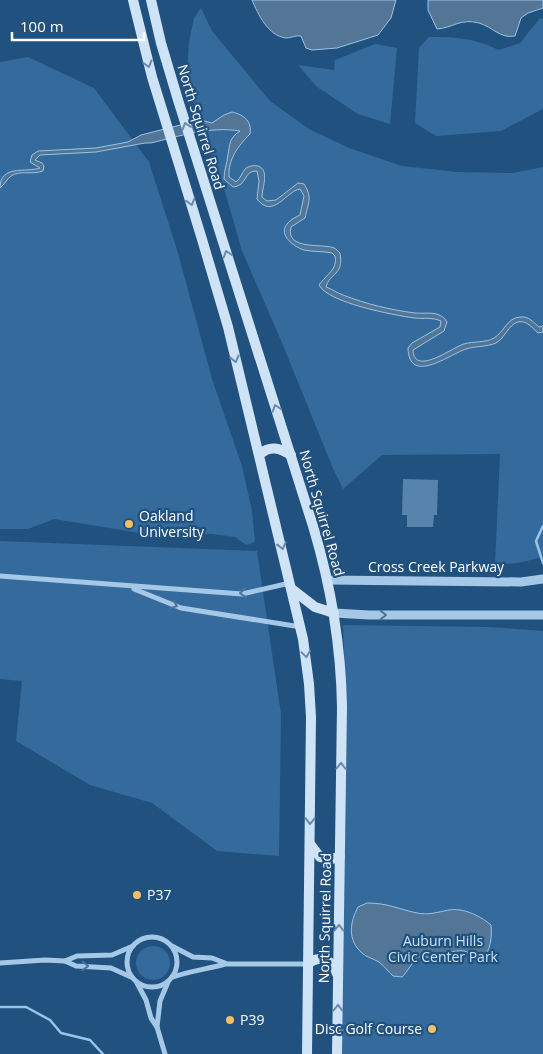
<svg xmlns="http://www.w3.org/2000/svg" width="543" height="1054" font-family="'Open Sans',sans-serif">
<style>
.green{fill:#346b9c}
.water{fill:#537697;stroke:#99c4e8}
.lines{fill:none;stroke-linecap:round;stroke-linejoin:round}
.stream{stroke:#99c4e8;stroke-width:2.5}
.building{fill:#5684ad}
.minor{stroke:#a5c8e7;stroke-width:5}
.tertiary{stroke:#a5c8e7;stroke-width:9}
.secondary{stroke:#cfe3f6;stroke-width:10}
.oneway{stroke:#678bae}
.oneway2{stroke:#49759e}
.poi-dot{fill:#f3bf67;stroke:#21517e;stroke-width:2}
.labels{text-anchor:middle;stroke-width:4.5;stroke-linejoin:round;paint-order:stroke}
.street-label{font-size:14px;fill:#fff;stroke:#21517e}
.poi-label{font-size:14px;fill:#fff;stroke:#21517e;text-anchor:start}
.park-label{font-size:14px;fill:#c9e0f5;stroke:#21517e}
</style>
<rect width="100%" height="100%" fill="#21517e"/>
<g class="green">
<path d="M201 8 212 31 270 101 309 129 349 148 402 166 457 172 513 173 543 167V557L518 563 495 565 500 454 382 455 343 489 332 466 280 338 242 251 219 171 200 130 187 74 189 42 194 18Z"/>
<path d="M540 18 543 19V109L501 131 436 136 415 123 419 48 429 37C456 37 474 38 499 50L520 43Z"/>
<path d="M375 44 397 48 390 124 358 114 317 87 298 65 334 70 335 60Z"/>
<path d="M28 57 94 88 149 162 178 253 212 379 242 466 252 511 255 542 246 545 235 537 212 534 158 536 54 519 28 529H0V62Z"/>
<path d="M0 541 257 551 281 714 279 856 217 851 152 803 90 785 16 741 22 681 0 679Z"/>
<path d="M343 625 489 627 543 631V1054H341L346 703Z"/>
<circle cx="153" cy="963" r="17"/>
</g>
<g class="water">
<path d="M252 0H396L391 18 378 35 337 48 312 50 306 48 301 36C296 35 291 38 286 38 268 36 258 14 252 0Z"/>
<path d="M428 0H543V8L528 13 521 18 515 36C500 39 493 27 479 23 460 18 453 28 437 29L428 10Z"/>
<path d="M232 112C245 115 252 122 250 134 238 146 228 159 229 177L236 182C241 178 242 172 246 168 250 166 254 165 258 166 270 170 262 188 262 197L267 201 276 200 298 183 304 184C313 198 308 203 305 218L291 227C285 251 323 243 334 248 335 248 339 252 340 253 344 276 330 272 326 287 332 289 337 293 343 295 366 304 391 310 415 313 427 314 440 310 447 322L444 331 413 350C414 377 453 347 464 344 473 341 486 343 494 338 504 332 507 318 520 317 529 316 533 322 539 327L543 326V332L538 333C532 328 527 320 518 322 508 325 505 338 496 343 487 347 475 346 466 349 450 354 409 386 408 348L412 343 440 327 441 321C432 317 423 319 414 318 394 315 328 303 319 285 326 275 338 269 335 256L332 253C323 251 313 252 304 250 294 247 278 235 287 224 290 220 296 217 300 215L304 196 300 189C286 191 273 220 257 199L259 181 257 171C243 170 248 186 233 187L224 179C224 170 227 164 228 155 230 144 229 138 240 131 210 126 180 136 151 143H145L96 152 40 155 35 160 42 163 44 166 43 171C33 175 20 170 11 176 7 179 4 185 0 188 0 164 26 173 40 168L30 162 32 155 38 151 96 148 128 142 141 135 200 120 212 123 224 115Z"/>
<path d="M367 903C388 903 398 909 417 913 428 915 434 913 444 911 461 906 479 915 491 925 492 937 491 951 482 958 474 958 470 952 464 951 452 949 443 957 433 958 427 958 422 954 417 958 413 961 408 971 402 977L393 976C389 972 384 966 379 962 374 959 366 957 362 953 347 940 350 922 358 907Z"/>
</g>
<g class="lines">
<g class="stream">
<path d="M543 526 536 541 543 563"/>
<path d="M0 1007H26L50 1020 61 1033 90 1040 103 1054"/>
</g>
</g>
<path class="building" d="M403 479 438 480 437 515H434L433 527H407V515H402Z"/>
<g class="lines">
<g class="minor">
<path d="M0 576 242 594 290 583"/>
<path d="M134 589 181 608 301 627"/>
<circle cx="152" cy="962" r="25"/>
<path d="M172 946 193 957 212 958 225 963"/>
<path d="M65 961 77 956 112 955 133 946"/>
<path d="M0 963 45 960 65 961 76 966 111 968 131 977"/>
<path d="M173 977C190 971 208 969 225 964H308"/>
<path d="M137 983 146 1000 151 1018 157 1027 165 1054"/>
<path d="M157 1027 160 1001 168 982"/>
</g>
<g class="tertiary">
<path d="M328 580 521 582 543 579"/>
<path d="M334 613 369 615H543"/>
</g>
<g class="secondary">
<path d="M133 0 152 77 201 236 228 327 303 639 309 684 311 717 307 1054"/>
<path d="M151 0 161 43 178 100 313 526C331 586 341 644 342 707L337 1054"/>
<path d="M260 454C270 445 280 448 291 455"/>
<path d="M293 590 315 607 334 613"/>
<path d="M310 844 320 857 331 859 340 857"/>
<path d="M308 964C319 954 333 960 337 974"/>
</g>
</g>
<defs><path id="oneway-chevron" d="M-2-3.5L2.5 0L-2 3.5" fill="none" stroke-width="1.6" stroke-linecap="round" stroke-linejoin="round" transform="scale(1.25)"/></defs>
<g class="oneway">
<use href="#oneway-chevron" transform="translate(148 64) rotate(75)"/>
<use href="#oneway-chevron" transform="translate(186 126) rotate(-108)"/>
<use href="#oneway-chevron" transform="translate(191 202) rotate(73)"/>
<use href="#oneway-chevron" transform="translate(227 254) rotate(-108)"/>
<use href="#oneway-chevron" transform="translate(235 359) rotate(76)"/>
<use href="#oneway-chevron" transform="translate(276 408) rotate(-108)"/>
<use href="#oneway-chevron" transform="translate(282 546) rotate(76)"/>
<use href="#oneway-chevron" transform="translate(306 654) rotate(82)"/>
<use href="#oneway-chevron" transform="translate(341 766) rotate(-89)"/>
<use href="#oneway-chevron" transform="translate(310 821) rotate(91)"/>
<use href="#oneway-chevron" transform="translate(339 928) rotate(-89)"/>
<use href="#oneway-chevron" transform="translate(338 1008) rotate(-89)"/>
</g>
<g class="oneway2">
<use href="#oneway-chevron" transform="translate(243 593) rotate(175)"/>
<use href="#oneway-chevron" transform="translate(174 605) rotate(21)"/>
<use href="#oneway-chevron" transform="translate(383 615)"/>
<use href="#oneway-chevron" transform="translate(85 966) rotate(2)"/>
</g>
<g class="poi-dot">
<circle cx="129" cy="524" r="5"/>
<circle cx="137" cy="895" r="5"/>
<circle cx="230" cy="1020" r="5"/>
<circle cx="432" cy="1029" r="5"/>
</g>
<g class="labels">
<g class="street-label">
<text transform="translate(201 127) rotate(73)" y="5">North Squirrel Road</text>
<text transform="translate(322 513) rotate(74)" y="5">North Squirrel Road</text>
<text x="436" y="572">Cross Creek Parkway</text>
<text transform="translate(325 918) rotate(-89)" y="5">North Squirrel Road</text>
</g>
<g class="poi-label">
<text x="139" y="521">Oakland<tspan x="139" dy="16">University</tspan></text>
<text x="147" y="900">P37</text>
<text x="240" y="1025">P39</text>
<text x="422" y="1034" text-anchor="end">Disc Golf Course</text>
</g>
<g class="park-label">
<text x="443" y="946">Auburn Hills<tspan x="443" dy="16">Civic Center Park</tspan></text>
</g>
</g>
<path d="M12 32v8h132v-8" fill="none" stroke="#ffffff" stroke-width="2.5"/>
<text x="20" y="32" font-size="15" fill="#ffffff" stroke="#21517e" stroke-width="4" paint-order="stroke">100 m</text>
</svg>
